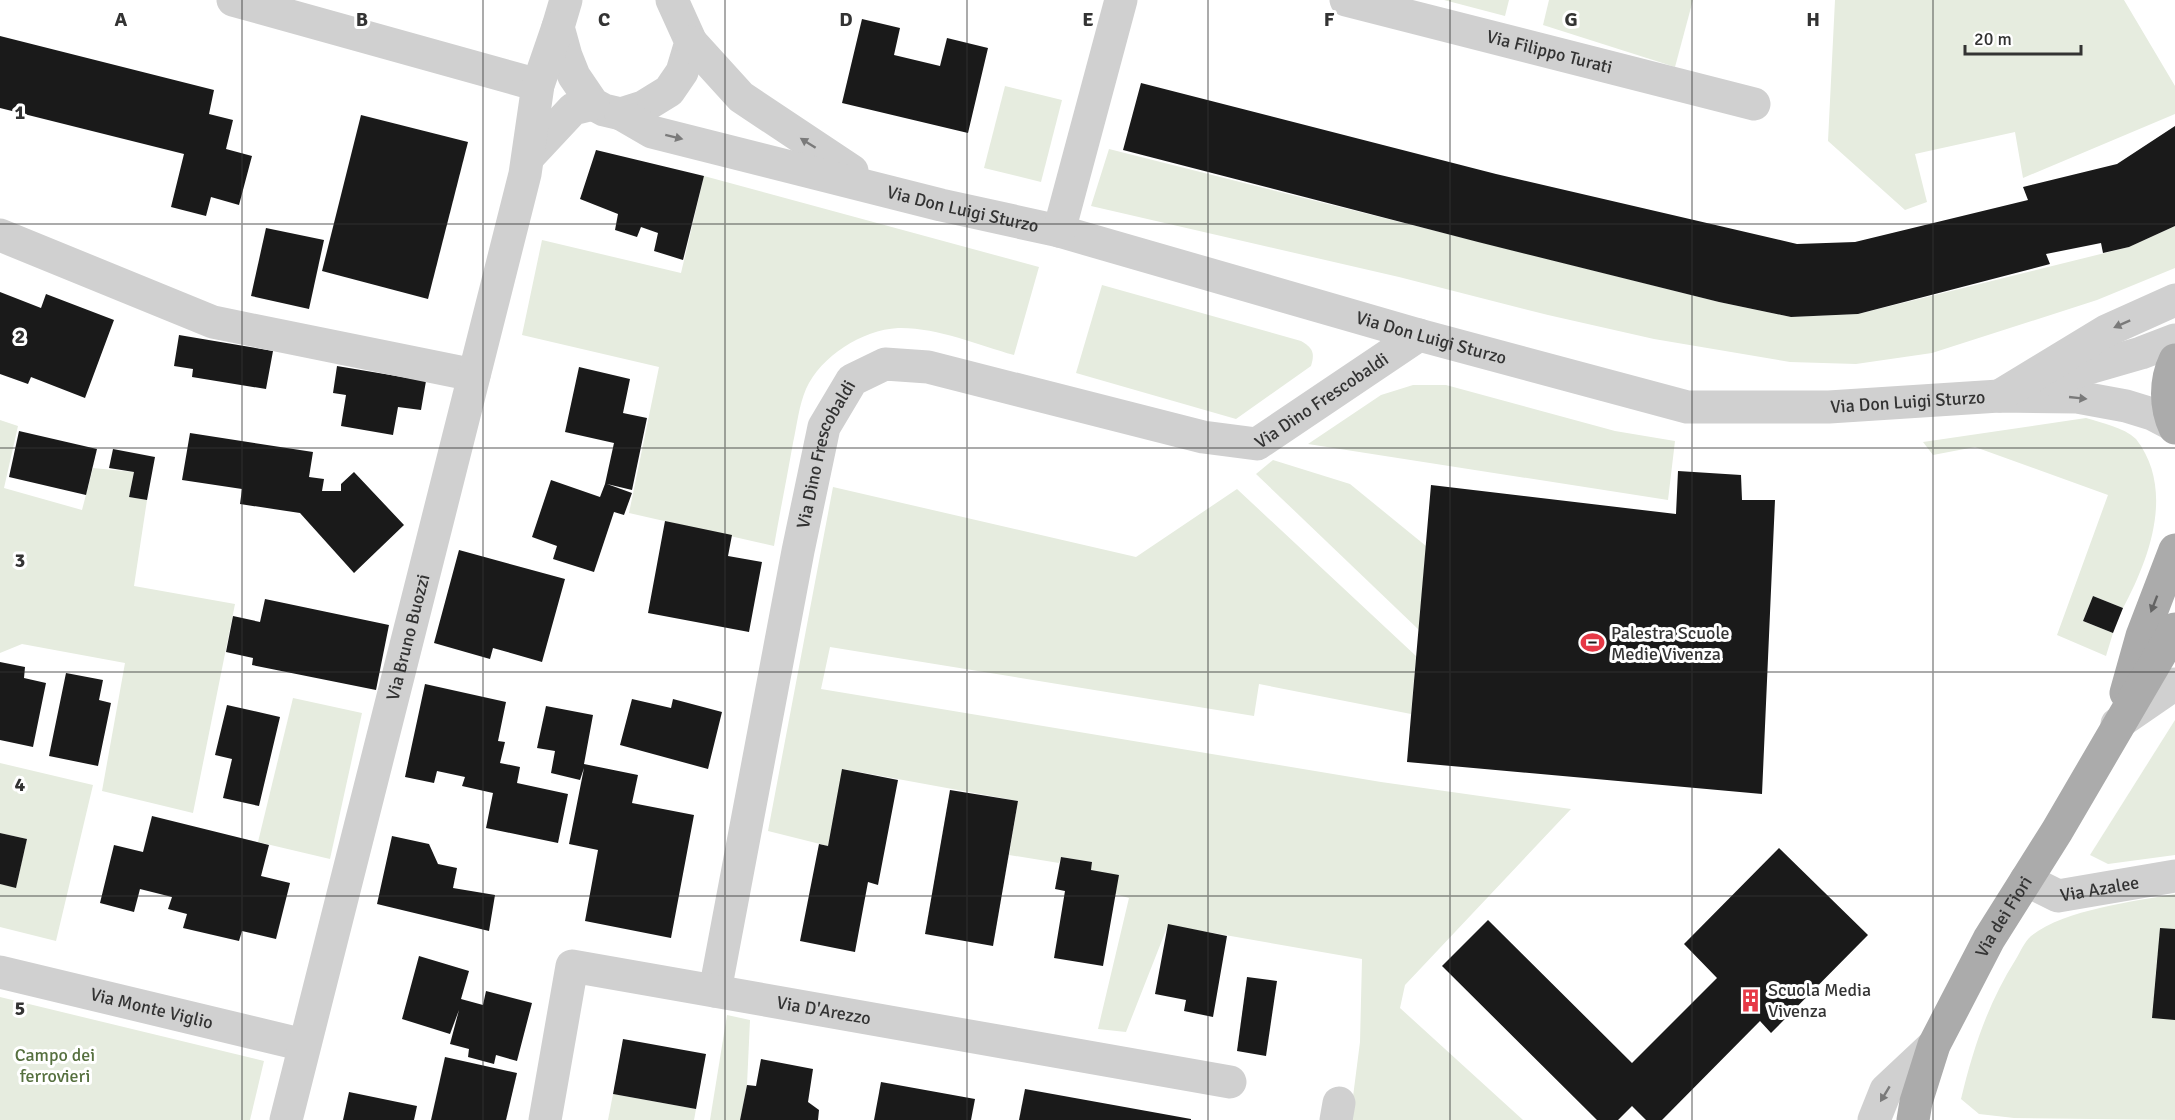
<svg xmlns="http://www.w3.org/2000/svg" width="2175" height="1120" font-family="Signika,sans-serif">
<style>
.green{fill:#e6ecdf}
.building{fill:#1a1a1a}
.lines{fill:none;stroke-linecap:round;stroke-linejoin:round}
.minor{stroke:#d0d0d0;stroke-width:33}
.major{stroke:#ababab;stroke-width:33}
.oneway{fill:#7a7a7a}
.oneway2{fill:#636363}
.grid{fill:none;stroke:#333;stroke-width:1.5;stroke-opacity:0.55}
.labels{text-anchor:middle;stroke-width:6;stroke-linejoin:round;paint-order:stroke}
.street-label{font-size:18px;fill:#333;stroke:#fff}
.poi-label{font-size:18px;fill:#333;stroke:#fff;text-anchor:start}
.park-label{font-size:18px;fill:#56703f;stroke:#fff}
.grid-label{font-size:20px;text-anchor:middle;font-weight:bold;fill:#333;stroke:#fff;stroke-width:6;stroke-linejoin:round;paint-order:stroke}
</style>
<rect width="100%" height="100%" fill="#fff"/>
<g class="green">
<path d="M1444 0H1509L1505 16Z"/>
<path d="M1549 0H1693L1675 67 1543 25Z"/>
<path d="M1835 0H2124L2175 86V114L2023 178 2015 132 1915 154 1927 202 1905 210 1828 141Z"/>
<path d="M1005 86 1062 100 1041 182 984 168Z"/>
<path d="M1109 149 1719 302 1791 317 1858 314 2129 247 2175 226V268L2097 300 1932 353 1856 364 1790 362 1654 339 1548 315 1399 277 1091 206Z"/>
<path d="M704 176 1039 267 1014 355C978 345 936 327 898 328 862 330 821 356 806 389 799 405 797 425 793 443 787 477 780 512 774 546L629 513 659 367 522 335 542 240 681 273Z"/>
<path d="M1102 285 1301 341C1313 348 1315 353 1311 366L1236 419 1076 373Z"/>
<path d="M1413 385H1446L1615 431 1675 441 1668 500 1308 444 1381 395Z"/>
<path d="M2086 418C2102 423 2123 427 2136 439 2175 489 2150 558 2123 608L2093 596 2083 621 2113 633 2106 656 2057 635 2108 495 1975 447 1933 455 1923 442Z"/>
<path d="M0 420 18 426 4 488 82 510 93 468 134 472 129 497 147 500 134 586 235 604 193 813 102 791 125 663 22 644 0 653Z"/>
<path d="M1273 460 1350 484 1426 546 1419 630 1256 474Z"/>
<path d="M833 487 1136 557 1237 489 1416 656 1411 714 1259 684 1254 716 830 647 821 689 1381 782 1571 809 1405 985 1400 1008 1523 1120H1350L1360 1042 1362 959 1168 925 1126 1032 1098 1029 1129 898 1115 894 1091 870 1092 862 1061 857 1059 863 1009 855 1018 801 843 769 828 846 768 831Z"/>
<path d="M293 698 362 713 330 859 258 842Z"/>
<path d="M2175 720V855L2108 864 2090 855Z"/>
<path d="M0 763 93 785 56 941 0 927V884L16 887 27 839 0 833Z"/>
<path d="M2175 894V1120L2014 1118 1979 1114 1961 1099C1973 1049 1988 1003 2016 959 2020 952 2025 941 2031 936 2063 910 2135 901 2175 894Z"/>
<path d="M0 997 264 1061 250 1120H0Z"/>
<path d="M727 1015 750 1020 747 1085 740 1120H710Z"/>
<path d="M613 1094 696 1109 694 1120H608Z"/>
</g>
<g class="building">
<path d="M862 19 900 28 894 55 940 66 947 38 988 48 968 133 842 103Z"/>
<path d="M0 36 214 90 209 114 233 120 226 149 252 156 239 205 211 197 206 216 171 207 184 154 0 108Z"/>
<path d="M1141 83 1496 174 1797 244 1855 242 2028 200 2023 187 2117 164 2175 126V226L2129 247 2103 253 2101 243 2046 254 2050 264 1858 314 1791 317 1719 302 1478 242 1123 150Z"/>
<path d="M361 115 468 142 428 299 322 271Z"/>
<path d="M596 150 704 176 683 260 654 251 658 233 641 227 637 237 615 230 618 214 580 199Z"/>
<path d="M266 228 324 240 309 309 251 296Z"/>
<path d="M0 292 41 308 46 294 114 320 85 398 31 377 28 384 0 374Z"/>
<path d="M179 335 273 351 266 389 192 377 193 369 174 366Z"/>
<path d="M337 366 426 381 421 410 398 407 393 435 341 426 346 395 333 393Z"/>
<path d="M579 367 630 379 623 413 647 418 632 490 607 484 632 493 624 515 614 512 594 572 553 559 557 546 532 537 551 480 600 497 605 484 614 443 565 432Z"/>
<path d="M19 431 97 449 86 495 9 477Z"/>
<path d="M190 433 313 452 309 477 324 479 322 491H341V484L354 472 404 525 354 573 300 513 240 504 242 489 182 480Z"/>
<path d="M113 449 155 457 147 500 129 497 134 472 109 468Z"/>
<path d="M1678 471 1741 475 1742 500H1775L1762 794 1407 762 1431 485 1676 514Z"/>
<path d="M665 521 732 535 728 556 762 562 749 632 648 613Z"/>
<path d="M459 550 565 579 542 662 493 648 490 659 434 643Z"/>
<path d="M2093 596 2123 608 2113 633 2083 621Z"/>
<path d="M265 599 389 625 376 690 252 665 253 658 226 652 233 616 260 622Z"/>
<path d="M0 662 25 667 24 678 46 683 33 747 0 740Z"/>
<path d="M66 673 103 680 99 700 111 703 98 766 49 756Z"/>
<path d="M425 684 506 702 498 741 505 742 500 763 520 767 517 783 568 794 558 843 486 828 493 793 462 786 465 777 437 771 434 783 405 777Z"/>
<path d="M632 699 671 708 673 699 722 712 708 769 620 745Z"/>
<path d="M227 705 280 717 259 806 223 798 232 759 215 755Z"/>
<path d="M546 706 593 715 584 764 638 775 632 803 694 815 671 938 585 921 598 850 569 844 584 768 580 780 551 773 555 751 537 748Z"/>
<path d="M842 769 898 780 878 885 868 882 855 952 800 941 819 844 828 846Z"/>
<path d="M950 790 1018 801 993 946 925 934Z"/>
<path d="M152 816 269 845 261 876 290 883 276 939 242 931 239 941 183 928 187 914 168 909 172 897 140 889 134 912 100 903 114 845 143 852Z"/>
<path d="M0 833 27 839 16 888 0 884Z"/>
<path d="M392 836 429 844 438 864 457 868 453 888 495 895 489 931 377 904Z"/>
<path d="M1779 848 1868 935 1771 1033 1760 1021 1662 1120H1646L1632 1106 1618 1120H1597L1442 966 1488 920 1632 1063 1717 978 1684 944Z"/>
<path d="M1061 857 1092 862 1091 870 1119 875 1103 966 1054 958 1065 891 1055 889Z"/>
<path d="M1168 924 1227 936 1213 1017 1184 1011 1186 1000 1155 994Z"/>
<path d="M2160 928 2175 929V1020L2152 1018Z"/>
<path d="M419 956 469 971 461 999 483 1005 486 991 532 1003 517 1061 496 1055 494 1064 468 1057 469 1049 450 1044 459 1010 450 1034 402 1019Z"/>
<path d="M1247 977 1277 981 1266 1056 1237 1051Z"/>
<path d="M623 1039 706 1054 696 1109 613 1094Z"/>
<path d="M445 1057 517 1073 506 1120H431Z"/>
<path d="M761 1059 813 1069 808 1102 819 1110 818 1120H740L747 1085 756 1086Z"/>
<path d="M881 1082 975 1099 971 1120H874Z"/>
<path d="M1025 1089 1191 1119V1120H1019Z"/>
<path d="M349 1092 417 1106 414 1120H343Z"/>
</g>
<g class="lines">
<g class="minor">
<path d="M233 0 538 85"/>
<path d="M566 0 558 27 566 56 574 76 593 104 604 110 621 114 643 107 669 91 682 72 691 42 672 0"/>
<path id="s1" d="M1346 0 1754 104"/>
<path d="M691 42 741 97 852 171"/>
<path id="s2" d="M621 114 652 132 941 205 1059 231 1419 335 1687 407H1829L1999 396 2077 397 2126 406 2152 414 2173 425"/>
<path d="M530 155 573 109 593 104"/>
<path d="M1059 231 1121 0"/>
<path d="M0 235 213 322 474 375"/>
<path d="M2051 379 2141 353 2175 340"/>
<path d="M1999 396 2106 331 2175 300"/>
<path d="M2117 724 2175 684"/>
<path id="s3" d="M2026 880 2058 896 2175 876"/>
<path id="s4" d="M0 972 304 1045"/>
<path id="s5" d="M715 991 798 551 824 427 852 380 885 364 928 367 1203 437 1257 444 1419 335"/>
<path id="s6" d="M286 1120 525 174 538 85 558 27"/>
<path id="s7" d="M545 1120 572 966 1230 1082"/>
<path d="M1336 1120 1339 1103"/>
<path d="M1874 1120 1886 1090 1934 1045"/>
</g>
<g class="major">
<path d="M2175 360C2165 381 2165 406 2175 428"/>
<path d="M2126 693 2142 636 2175 550"/>
<path id="s8" d="M1913 1120 1916 1102 1934 1045 1989 939 2057 831 2175 629"/>
</g>
</g>
<defs><path id="oneway-solid" d="M-6-.8H1V-3.2L6.5 0L1 3.2V.8H-6Z" transform="scale(1.5)"/></defs>
<g class="oneway">
<use href="#oneway-solid" transform="translate(674 137) rotate(14)"/>
<use href="#oneway-solid" transform="translate(808 143) rotate(-148)"/>
<use href="#oneway-solid" transform="translate(2122 324) rotate(156)"/>
<use href="#oneway-solid" transform="translate(2078 398) rotate(6)"/>
<use href="#oneway-solid" transform="translate(1885 1094) rotate(121)"/>
</g>
<use class="oneway2" href="#oneway-solid" transform="translate(2154 604) rotate(111)"/>
<path class="grid" d="M242 0V1120M483 0V1120M725 0V1120M967 0V1120M1208 0V1120M1450 0V1120M1692 0V1120M1933 0V1120M0 224H2175M0 448H2175M0 672H2175M0 896H2175"/>
<defs>
<symbol id="stadium-bare" viewBox="-9 -9 18 18"><path d="M0-5a6.5 5 0 1 0 0 10a6.5 5 0 1 0 0-10ZM-3.5-1.8h7v3.6h-7Z" fill="#e63946" stroke="#fff" stroke-width="2.5" paint-order="stroke"/></symbol>
<symbol id="building-bare" viewBox="-9 -9 18 18"><path d="M-4-6H4V6H1V3H-1V6H-4ZM-2.5-4.3h1.7v1.8h-1.7ZM.8-4.3h1.7v1.8H.8ZM-2.5-1h1.7V.8h-1.7ZM.8-1h1.7V.8H.8Z" fill="#e63946" stroke="#fff" stroke-width="2.5" paint-order="stroke"/></symbol>
</defs>
<g fill-rule="evenodd">
<use href="#stadium-bare" x="1576" y="626" width="33" height="33"/>
<use href="#building-bare" x="1734" y="984" width="33" height="33"/>
</g>
<g class="labels">
<g class="street-label">
<text dy="6" stroke="none"><textPath href="#s1" startOffset="210">Via Filippo Turati</textPath></text>
<text dy="6" stroke="none"><textPath href="#s2" startOffset="356">Via Don Luigi Sturzo</textPath></text>
<text dy="6" stroke="none"><textPath href="#s2" startOffset="842">Via Don Luigi Sturzo</textPath></text>
<text dy="6" stroke="none"><textPath href="#s5" startOffset="1125">Via Dino Frescobaldi</textPath></text>
<text dy="6" stroke="none"><textPath href="#s2" startOffset="1328">Via Don Luigi Sturzo</textPath></text>
<text dy="6" stroke="none"><textPath href="#s5" startOffset="549">Via Dino Frescobaldi</textPath></text>
<text dy="6" stroke="none"><textPath href="#s6" startOffset="498">Via Bruno Buozzi</textPath></text>
<text dy="6" stroke="none"><textPath href="#s3" startOffset="78">Via Azalee</textPath></text>
<text dy="6" stroke="none"><textPath href="#s8" startOffset="224">Via dei Fiori</textPath></text>
<text dy="6" stroke="none"><textPath href="#s4" startOffset="156">Via Monte Viglio</textPath></text>
<text dy="6" stroke="none"><textPath href="#s7" startOffset="412">Via D'Arezzo</textPath></text>
</g>
<g class="poi-label">
<text x="1611" y="639">Palestra Scuole<tspan x="1611" dy="21">Medie Vivenza</tspan></text>
<text x="1768" y="996">Scuola Media<tspan x="1768" dy="21">Vivenza</tspan></text>
</g>
<g class="park-label">
<text x="55" y="1061">Campo dei<tspan x="55" dy="21">ferrovieri</tspan></text>
</g>
</g>
<g class="grid-label">
<text x="121" y="26">A</text>
<text x="362" y="26">B</text>
<text x="604" y="26">C</text>
<text x="846" y="26">D</text>
<text x="1088" y="26">E</text>
<text x="1329" y="26">F</text>
<text x="1571" y="26">G</text>
<text x="1813" y="26">H</text>
<text x="20" y="119">1</text>
<text x="20" y="343">2</text>
<text x="20" y="567">3</text>
<text x="20" y="791">4</text>
<text x="20" y="1015">5</text>
</g>
<path d="M1965 45v9h116v-9" fill="none" stroke="#333333" stroke-width="3"/>
<text x="1974" y="45" font-size="18" fill="#333333" stroke="#ffffff" stroke-width="4.5" paint-order="stroke">20 m</text>
</svg>
